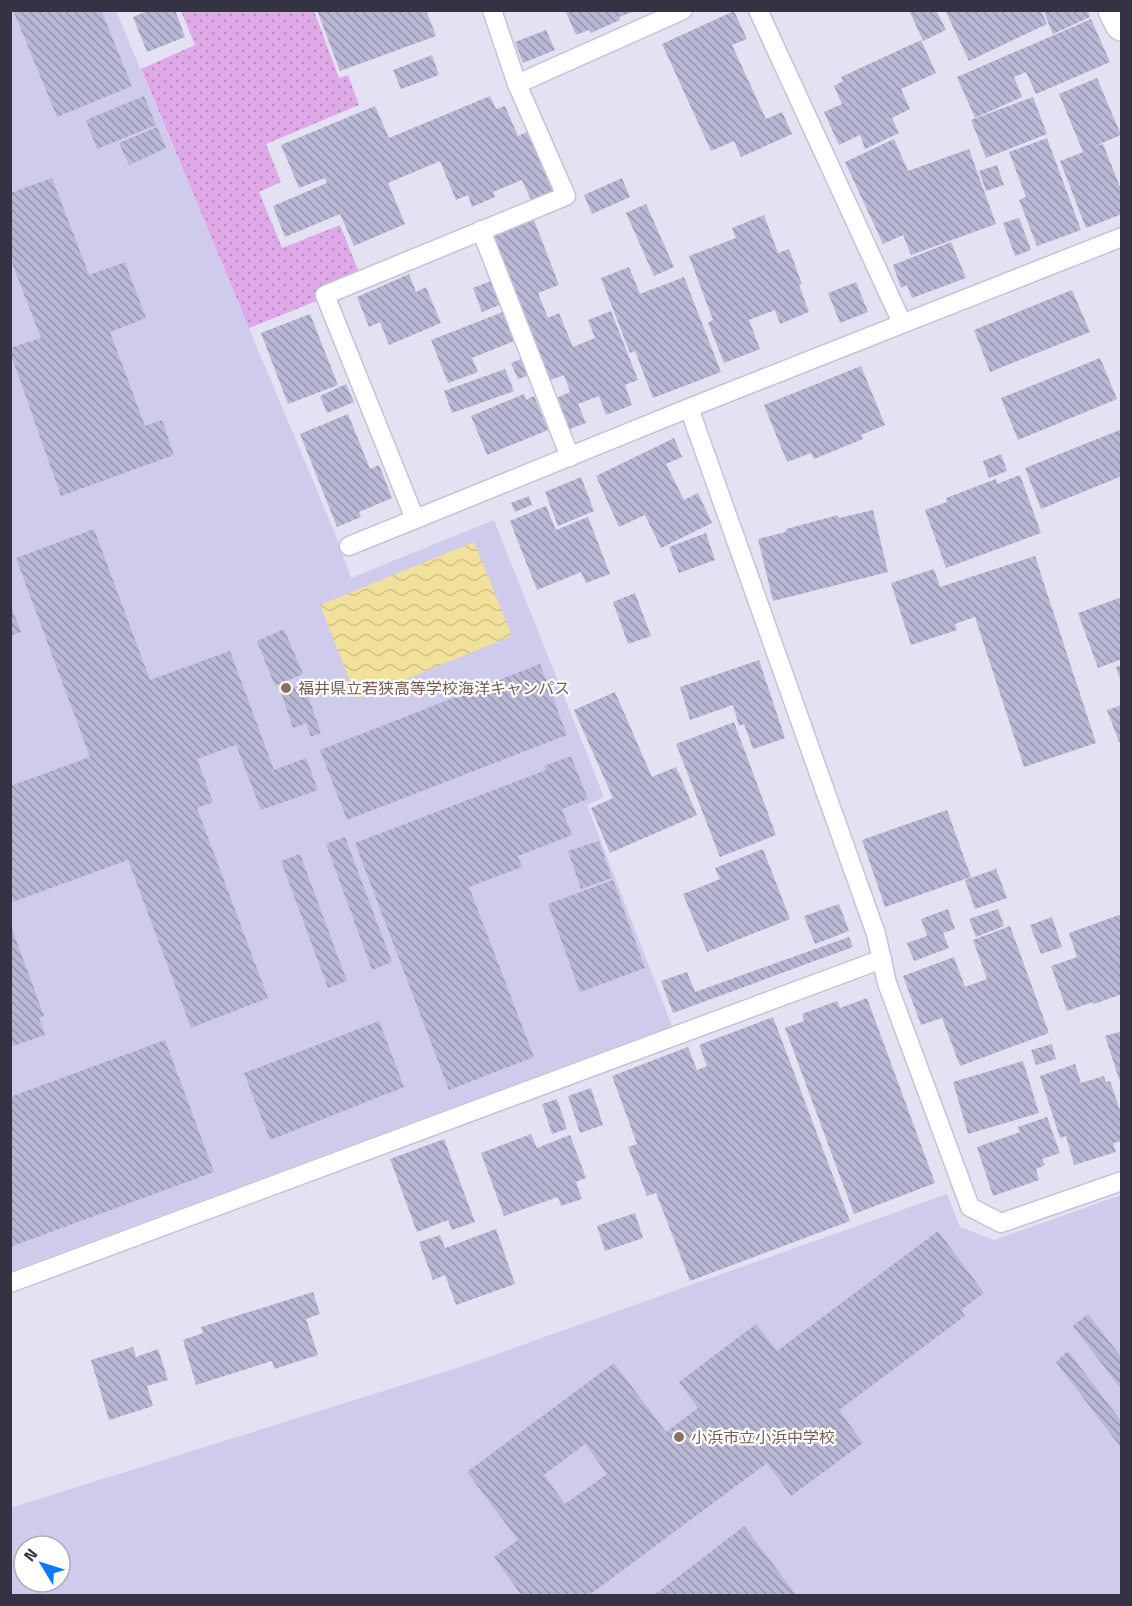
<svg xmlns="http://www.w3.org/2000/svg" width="1132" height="1606" font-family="'Titillium Web','Noto Sans JP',sans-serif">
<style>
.education{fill:#cfcbec;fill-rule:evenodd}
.grass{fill:url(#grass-dots)}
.water{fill:url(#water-waves)}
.building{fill:url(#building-back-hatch);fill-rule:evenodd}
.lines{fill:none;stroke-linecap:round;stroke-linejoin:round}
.lane-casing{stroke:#c3c2db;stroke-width:21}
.street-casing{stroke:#c3c2db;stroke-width:36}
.lane{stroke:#fff;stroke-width:18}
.street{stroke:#fff;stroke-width:33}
.education-dot{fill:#8d6e63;stroke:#fff;stroke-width:2}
.labels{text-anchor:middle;stroke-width:4.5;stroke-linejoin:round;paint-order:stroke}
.education-label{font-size:16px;fill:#785e54;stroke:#fff;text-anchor:start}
</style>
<defs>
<pattern id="grass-dots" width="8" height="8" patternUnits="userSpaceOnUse" patternTransform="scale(1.5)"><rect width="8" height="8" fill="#dfa9e8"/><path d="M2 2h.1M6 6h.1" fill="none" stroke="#b58abe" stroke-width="1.8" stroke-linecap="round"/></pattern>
<pattern id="water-waves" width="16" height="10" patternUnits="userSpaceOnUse" patternTransform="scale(1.5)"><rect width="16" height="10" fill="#f2e19b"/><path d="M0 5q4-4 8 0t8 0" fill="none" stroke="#d0c287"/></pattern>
<pattern id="building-back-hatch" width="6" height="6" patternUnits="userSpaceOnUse" patternTransform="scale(1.5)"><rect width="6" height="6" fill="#b8b7d4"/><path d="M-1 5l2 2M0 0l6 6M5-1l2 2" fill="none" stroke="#9695ae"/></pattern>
</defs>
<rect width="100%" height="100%" fill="#e4e2f2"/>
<g class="education">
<path d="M11 11H116L334 531 351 578 494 520 604 797 587 805 672 1026 11 1271Z"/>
<path d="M947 1194 960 1227 994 1240 1121 1195V1595H11L10 1508 463 1366ZM24 1546H60V1582H24Z"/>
</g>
<path class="grass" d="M181 11H314L339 78 348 75 359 105 266 144 281 182 259 192 282 248 340 225 360 275 319 300 249 328 141 69 195 45Z"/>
<path class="water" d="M474 542 512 636 357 699 320 605Z"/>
<g class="building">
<path d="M13 10H101L132 86 57 117Z"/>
<path d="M149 10H175L185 37 147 52 133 17Z"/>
<path d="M317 10H426L436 36 340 71Z"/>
<path d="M565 10H635V11L619 17 620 20 591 33 589 30 576 35Z"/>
<path d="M909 10H936L946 30 923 41Z"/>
<path d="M945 10H1041L1047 24 969 61Z"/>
<path d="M1043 10H1087L1090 17 1053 34Z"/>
<path d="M734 11 747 39 732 45 766 119 782 112 792 134 741 157 734 141 711 151 662 44Z"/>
<path d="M1091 19 1110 62 1036 94 1026 72 1014 77 1022 97 975 118 957 77Z"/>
<path d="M546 30 555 50 523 63 515 42Z"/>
<path d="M921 40 936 73 901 89 910 109 892 118 899 133 865 149 860 135 839 145 824 112 842 104 834 86 843 81 841 77Z"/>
<path d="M432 55 439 75 401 89 393 70Z"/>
<path d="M1097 78 1121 135 1095 146 1103 144 1122 192V214L1086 228 1060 161 1083 152 1059 94Z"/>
<path d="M144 96 156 125 97 149 86 120Z"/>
<path d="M490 96 496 109 505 106 518 136 527 132 553 191 531 200 522 180 493 192 495 197 472 207 468 195 456 200 440 161 388 183 405 224 354 246 340 214 285 237 273 206 327 183 325 178 299 188 281 145 375 106 389 138Z"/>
<path d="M1033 97 1047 134 986 158 971 120Z"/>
<path d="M157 127 166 148 129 165 119 143Z"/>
<path d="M1047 138 1081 230 1037 246 1019 200 1026 197 1009 152Z"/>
<path d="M894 139 908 171 969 149 996 224 911 255 903 235 883 244 845 162Z"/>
<path d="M997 165 1004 185 986 191 979 171Z"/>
<path d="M52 178 89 275 125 262 146 318 110 332 145 426 162 420 174 455 61 496 10 352V348L41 338 12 263H10V193Z"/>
<path d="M622 178 630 197 592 214 584 195Z"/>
<path d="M646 204 674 267 654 276 626 213Z"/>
<path d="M764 215 778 253 789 249 802 284 799 285 809 312 780 324 775 310 749 320 760 349 724 363 708 323 713 320 689 256 736 238 732 228Z"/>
<path d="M1019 218 1031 250 1015 256 1003 223Z"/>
<path d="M534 220 559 285 538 293 548 318 559 313 573 347 595 338 588 320 611 311 638 380 625 385 632 405 606 415 599 396 578 404 586 423 567 430 554 399 570 392 564 375 550 380 528 325 524 327 492 236Z"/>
<path d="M951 242 966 278 912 298 907 285 901 288 893 265Z"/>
<path d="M629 267 640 294 684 277 721 372 653 398 635 351 630 353 601 278Z"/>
<path d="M409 274 416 292 426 287 441 323 389 345 380 322 369 327 357 297Z"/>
<path d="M496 279 505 303 482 312 473 288Z"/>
<path d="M856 282 868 312 840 323 828 293Z"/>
<path d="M1072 290 1090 332 990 372 974 330Z"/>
<path d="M508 310 519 339 472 358 478 372 448 383 431 340Z"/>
<path d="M310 314 338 385 288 404 261 333Z"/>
<path d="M524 358 530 375 518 379 511 363Z"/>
<path d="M1100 358 1117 399 1018 440 1001 398Z"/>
<path d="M861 366 885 425 861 435 863 439 814 459 811 453 787 462 764 405Z"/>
<path d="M505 369 514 391 452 413 444 391Z"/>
<path d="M346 384 354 402 327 413 320 396Z"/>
<path d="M524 394 526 400 534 396 548 430 487 455 471 416Z"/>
<path d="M348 414 370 469 379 465 392 498 359 512 361 517 337 527 300 434Z"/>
<path d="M1122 429V476L1041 509 1025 468Z"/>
<path d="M674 438 682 457 666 464 684 500 698 493 712 523 661 548 645 515 619 527 596 476Z"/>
<path d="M1001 454 1007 471 989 478 983 461Z"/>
<path d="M1020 475 1041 533 946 568 925 510 947 502 946 498 996 479 997 484Z"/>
<path d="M581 477 594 511 558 526 545 492Z"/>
<path d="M529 496 532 505 515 512 511 503Z"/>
<path d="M546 506 556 530 588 517 610 574 586 583 581 572 537 590 510 521Z"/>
<path d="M873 510 888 572 773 601 758 539 786 532V529L838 515 839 518Z"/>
<path d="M94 529 150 680 230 651 274 770 306 758 318 790 261 810 236 745 197 759 213 802 197 808 268 998 191 1028 128 860 10 903V786L90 757 16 558Z"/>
<path d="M706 533 715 560 679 573 669 547Z"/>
<path d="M1035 556 1096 743 1024 767 975 617 955 624 957 630 911 645 891 583 934 569 940 587Z"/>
<path d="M635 593 651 636 628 644 613 602Z"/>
<path d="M1122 597V659L1098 668 1078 613Z"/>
<path d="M10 604 21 632 10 636Z"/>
<path d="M284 629 303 674 275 686 257 641Z"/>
<path d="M759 660 785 738 753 749 744 724 739 726 733 705 690 720 680 687Z"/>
<path d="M540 664 567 735 347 820 320 750Z"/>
<path d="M1122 665V682H1121L1116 667Z"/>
<path d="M304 684 321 733 311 737 306 723 293 728 281 692Z"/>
<path d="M615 692 652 777 676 767 697 815 610 853 591 808 613 798 574 710Z"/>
<path d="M1122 705V742H1119L1107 710Z"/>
<path d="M734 722 776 835 720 857 676 744Z"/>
<path d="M571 756 588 799 562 809 572 835 518 856 522 867 469 887 534 1057 449 1090 355 843 546 770 544 766Z"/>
<path d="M947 810 971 877 885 907 862 840Z"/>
<path d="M345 837 392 962 372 970 326 844Z"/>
<path d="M599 841 612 878 581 889 568 851Z"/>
<path d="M763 849 790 919 707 952 683 894 720 879 715 868Z"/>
<path d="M300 854 347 981 328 988 281 861Z"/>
<path d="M996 869 1007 898 975 909 965 880Z"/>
<path d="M613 880 645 968 580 992 548 904Z"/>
<path d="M839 904 849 931 815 944 804 916Z"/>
<path d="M948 909 955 929 943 933 949 948 914 961 907 943 927 936 921 919Z"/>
<path d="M998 909 1004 926 976 937 969 919Z"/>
<path d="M1122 914V994L1094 1004 1093 1002 1067 1011 1051 966 1077 957 1069 933Z"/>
<path d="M1052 917 1062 947 1041 954 1030 925Z"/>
<path d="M11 926 44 1016 39 1018 45 1035 10 1047Z"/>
<path d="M1010 926 1049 1033 960 1066 942 1018 921 1025 903 976 954 957 965 987 987 979 973 940Z"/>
<path d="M849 937 853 947 673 1013 661 981 687 972 695 992Z"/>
<path d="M867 998 935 1183 854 1214 785 1028 804 1021 802 1014 837 1001 840 1008Z"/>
<path d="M773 1017 850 1221 690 1281 656 1193 647 1196 628 1147 637 1144 612 1076 688 1047 697 1070 707 1066 699 1045Z"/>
<path d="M379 1021 404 1087 270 1140 244 1073Z"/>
<path d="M1122 1031V1085H1121L1105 1036Z"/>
<path d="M165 1040 214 1172 10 1247V1097Z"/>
<path d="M1052 1044 1056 1059 1036 1065 1031 1050Z"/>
<path d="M1023 1061 1039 1113 968 1134 953 1082Z"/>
<path d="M1075 1064 1081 1083 1104 1076 1106 1082 1110 1081 1122 1116V1141L1113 1143 1116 1152 1074 1165 1066 1136 1060 1138 1040 1076Z"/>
<path d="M591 1088 603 1125 580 1133 568 1096Z"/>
<path d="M557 1099 567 1129 552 1134 542 1104Z"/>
<path d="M1047 1117 1060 1153 1042 1159 1045 1165 1036 1169 1039 1180 993 1196 977 1147 1020 1132 1018 1127Z"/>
<path d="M531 1134 537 1148 570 1135 586 1178 576 1182 582 1199 561 1206 558 1197 504 1216 481 1153Z"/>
<path d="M444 1139 475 1222 452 1230 448 1220 417 1232 390 1159Z"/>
<path d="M635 1213 643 1238 605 1251 597 1226Z"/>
<path d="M496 1229 515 1284 456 1305 445 1275 433 1280 419 1242 440 1235 445 1248Z"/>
<path d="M938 1231 984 1293 961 1310 965 1316 839 1410 863 1443 791 1496 767 1463 588 1596H522L494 1557 518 1540 467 1472 614 1363 666 1432 698 1408 679 1382 756 1324 777 1351ZM585 1444 607 1474 565 1504 544 1475Z"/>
<path d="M313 1292 320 1314 306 1319 318 1355 274 1369 272 1361 196 1385 183 1340 203 1333 201 1327Z"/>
<path d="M1088 1314 1122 1358V1390L1073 1326Z"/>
<path d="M133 1347 136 1357 158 1349 168 1380 147 1386 153 1406 109 1420 91 1360Z"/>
<path d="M1068 1351 1122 1422V1449L1056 1362Z"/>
<path d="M744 1526 797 1596H653L717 1547Z"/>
</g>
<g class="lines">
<defs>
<g id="lane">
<path d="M492 10 517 84 683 10"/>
<path d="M758 10 902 323"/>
<path d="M481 230 570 457"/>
<path d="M689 408 876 934 887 983 970 1207 1001 1223 1122 1181"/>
<path d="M415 519 325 295 566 196 517 84"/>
<path d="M349 546 689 408 1122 237"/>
<path d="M10 1283 882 959"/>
</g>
<path id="street" d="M1115 10 1122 24"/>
</defs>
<use href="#lane" class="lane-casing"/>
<use href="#street" class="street-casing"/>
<use href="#lane" class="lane"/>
<use href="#street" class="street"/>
</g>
<g class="education-dot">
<circle cx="286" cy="688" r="6"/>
<circle cx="679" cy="1437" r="6"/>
</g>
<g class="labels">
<g class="education-label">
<text x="298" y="694">福井県立若狭高等学校海洋キャンパス</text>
<text x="691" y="1443">小浜市立小浜中学校</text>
</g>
</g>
<rect width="1132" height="1606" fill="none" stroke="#333344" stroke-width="24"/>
<g transform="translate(42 1564) rotate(308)"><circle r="28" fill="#ffffff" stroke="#adadb4" stroke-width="1.5"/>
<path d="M0-4.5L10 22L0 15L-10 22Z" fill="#0c7aff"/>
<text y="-9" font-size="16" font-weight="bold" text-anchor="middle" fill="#333344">N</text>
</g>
</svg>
